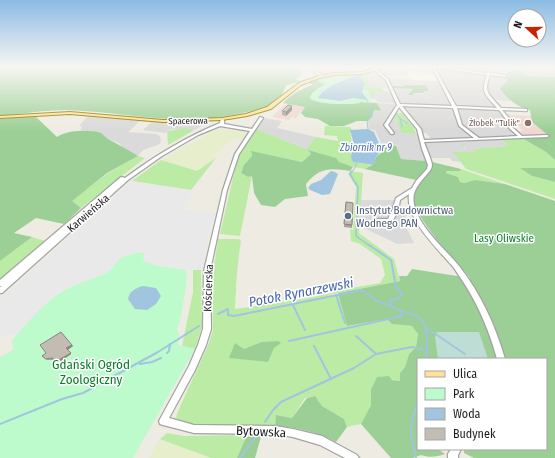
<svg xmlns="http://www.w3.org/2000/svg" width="555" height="458" font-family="'Fira Sans Condensed',sans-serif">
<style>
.residential{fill:#dbdada}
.commercial{fill:#f0d7d0}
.education{fill:#f9ffda}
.farmland{fill:#e6eecc}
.grass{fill:#bceba6}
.forest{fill:#9ccf95}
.wetland{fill:#beddd4}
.park{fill:#bdfbcc}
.parking{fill:#e9e9e9}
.water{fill:#a1c5de}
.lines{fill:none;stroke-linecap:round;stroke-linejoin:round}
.stream-far2{stroke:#a1c5de;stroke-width:1}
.stream-far1{stroke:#a1c5de;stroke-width:1.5}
.stream{stroke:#a1c5de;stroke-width:2}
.minor-casing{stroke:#a4a4a4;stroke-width:2.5}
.major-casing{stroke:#957d00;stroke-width:2}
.minor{fill:#fff;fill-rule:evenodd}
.major{fill:#fee397;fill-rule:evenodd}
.wall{fill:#a8a299}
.shaded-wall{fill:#88847d}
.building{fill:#c3bcb2;stroke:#88847d}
.education-dot{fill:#8d6e63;stroke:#fff;stroke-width:1.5}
.service-dot{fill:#5c6f8a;stroke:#fff;stroke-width:1.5}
.labels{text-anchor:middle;stroke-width:3;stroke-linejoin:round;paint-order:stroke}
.far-street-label{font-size:9px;fill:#1d1d1d;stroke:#fff}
.far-education-label{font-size:9px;fill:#785e54;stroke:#fff;text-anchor:end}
.far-water-label{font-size:10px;font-style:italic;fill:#4769af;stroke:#fff}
.service-label{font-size:11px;fill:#4e5e75;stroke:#fff;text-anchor:start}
.street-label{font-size:11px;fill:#1d1d1d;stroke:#fff}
.park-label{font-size:11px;fill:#087d26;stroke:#fff}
.near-park-label{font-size:13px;fill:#087d26;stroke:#fff}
.near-street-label{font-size:13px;fill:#1d1d1d;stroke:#fff}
.near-water-label{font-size:14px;font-style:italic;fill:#4769af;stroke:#fff}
</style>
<rect width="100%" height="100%" fill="#eeece2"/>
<g class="residential">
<path d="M388 67 404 69 406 67 431 68 434 73H421L408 70V75H384L379 71Z"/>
<path d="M519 67H555V77L528 76Z"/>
<path d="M435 68 486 74 483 81V91L496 108 457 107Z"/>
<path d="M376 72 384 79 390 88 369 87 364 77H368L367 74Z"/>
<path d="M491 75 507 78V81L501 89 505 96 513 101 495 100 489 94 487 86Z"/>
<path d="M388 78 438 81 452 107 400 104 394 88 413 89 410 92 423 95V91H429L427 86 418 84 392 86Z"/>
<path d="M374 92 392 93 396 103 377 102 376 99H370L369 96H375Z"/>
<path d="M377 103 395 104V109L387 122 383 125 389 130 388 125 392 119 398 120 401 133 419 134 423 151 421 152 423 153 426 161 401 159 396 146 382 145 375 130 369 129 368 121 371 118 373 110 381 111Z"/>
<path d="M402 106 453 110 457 125 472 138 437 141 432 140 426 133H423L418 125Z"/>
<path d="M458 109 498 110 504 117 506 126 517 136 480 138 462 124Z"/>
<path d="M89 115 140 121 128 132 155 134 160 136 161 142 158 145 143 150 138 156 123 148 119 143 108 139 101 133 81 130 82 126H79Z"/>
<path d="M264 118 282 121 277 128 316 137 306 149 256 129Z"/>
<path d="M152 122 166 123H206L191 132V130L184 129H171L167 131 166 133 143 130Z"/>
<path d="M501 139 510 146 474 149 477 152H454L461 162 452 161 450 158H430L426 150 425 143 459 141 463 145V147L467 151 461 142Z"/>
<path d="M360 200H395L400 210 407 212 405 219 403 221 414 243 397 244 364 228 362 220H359Z"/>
</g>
<g class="commercial">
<path d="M288 104 305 107 296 118 291 117 289 120 272 117 283 106Z"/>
<path d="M506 114 531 116 532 122 549 136 525 137 518 132 523 131 517 124H513Z"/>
</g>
<path class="education" d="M408 70 421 73H434L438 81 413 80 407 74Z"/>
<g class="farmland">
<path d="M222 129 246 132 243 139 236 138 225 145 214 157 216 158 197 171 161 160 214 131Z"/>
<path d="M160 439 211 458H149Z"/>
</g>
<g class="grass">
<path d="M367 74 369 75 368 77H364L368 81 369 87 382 88 384 91 392 93 375 92V96H369L368 90H363L365 88V83L360 75Z"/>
<path d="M394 113H402L414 128 416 134 401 133 397 120 390 119Z"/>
<path d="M325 126 350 127 352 130 350 133C354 144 349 155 353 162L372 165 365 169C355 167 341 166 335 158L308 151 311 154 302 162 251 152 252 156 244 165 241 173 248 177 252 176 240 236 220 234 238 156 256 129 306 149 316 137 338 141 337 136 324 135Z"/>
<path d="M185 128 192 130 191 132 168 145 167 131Z"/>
<path d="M522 138 546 152 555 160V168H521L532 176 555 182V199L466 169 453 152H467L459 141 464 145V148L468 152H476L473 149 509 146 501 139Z"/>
<path d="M138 156 145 158 81 208 71 201 108 173Z"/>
<path d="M216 158 191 190 132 181 161 160 197 171Z"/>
<path d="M461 169 505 184 475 180 464 183 460 182 458 177 446 173V171H460Z"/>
<path d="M350 171 363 173 359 233 394 259 400 281 338 293 309 301 339 295 348 326 387 319 392 324 412 326 418 334 416 347 409 354 405 367 400 373 401 381 377 377 371 389V405L361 424 347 427 344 419 322 406 315 396 305 398 292 418 276 415 275 426 188 425 181 422 176 418 178 411 209 343 213 330 212 280 218 239H239L241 241C237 264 236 286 235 309L297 300 333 293 339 290 380 283 385 275 381 259 360 244 351 241 350 229 353 230 356 187 348 174Z"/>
<path d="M32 237 45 241 0 279V261Z"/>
<path d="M193 270H201L202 327 195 349 182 346 193 292Z"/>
<path d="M167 433 184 436 249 435 246 437 237 458H211L160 439Z"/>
</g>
<g class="forest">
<path d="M0 67H234L236 69 244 67H296L304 72 296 80 302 81 287 85C282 91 283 97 276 101 265 109 251 111 238 114 177 127 127 112 66 110 44 110 22 114 0 116Z"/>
<path d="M511 70H522L528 76 555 77V160L546 152 522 138 549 136 532 122 530 110C520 109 504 97 500 88L507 81V78L504 77H508L505 75 508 76 507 72H512Z"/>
<path d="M316 80 325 84 322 87 318 88 311 99 312 100C327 104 344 105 360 103L359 102 377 103 381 111 374 110 372 117 368 121H357L344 126H330L318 119 305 117 301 113 305 107 283 103C292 94 299 90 312 85L310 82Z"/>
<path d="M404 85H422L427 86 429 91H423L424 93H413V95H408L413 89 394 88 392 86H403Z"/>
<path d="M35 116 57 137C66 130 90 129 101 133 103 134 105 137 108 139 118 144 128 150 138 156L107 173 72 201 81 208 64 224 36 218 14 233 32 237 0 261V119Z"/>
<path d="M380 145 396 146 401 159 426 161 428 167 416 180 365 169 374 164 376 157 381 153 382 148Z"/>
<path d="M308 150 336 158 339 162 353 167 350 171C330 168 320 167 306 184L308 196 285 199 275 207 261 205 254 193 252 176 248 177 241 173 244 165 252 156 251 151 302 162 311 154Z"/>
<path d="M432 162 461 169 460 171H446V173L458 177 460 182 464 183 475 180 505 184 555 201V458H474L464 453V449H546V359H418V449H438L445 454C436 457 430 458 421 455L413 458H391L361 424 371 405V389L377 377 389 376 392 380 400 381V373L405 367 409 354 416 347 418 334 412 326 392 324 387 319 347 326 338 293 400 281 399 276H407L412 269 470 278C457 261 408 214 414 193 417 181 433 176 432 162Z"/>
<path d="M520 168H555V182L532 176Z"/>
<path d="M278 341 281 343 274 348 268 362 229 358 235 343 244 349 262 342Z"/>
<path d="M315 396 322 406 344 419 347 427 336 442C316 432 297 427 275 426L276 415 292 418 307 398Z"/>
<path d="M262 433 255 458H237L246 437Z"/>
</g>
<path class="wetland" d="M437 332H479L488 359H438L435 337Z"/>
<g class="park">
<path d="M357 75C346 78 323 89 318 98 325 100 336 102 344 101 352 100 357 95 366 100L367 98 362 91 369 90 371 102H360V103C347 104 320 106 310 98 312 89 320 90 325 84L316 80 332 76Z"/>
<path d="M136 252 145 253 154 265 186 270 187 279 181 317 177 329 180 338 178 345 195 349 133 458H0V357L13 350 12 341C29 319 48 297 73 286 82 281 104 276 110 270 115 267 116 260 122 257 127 254 131 255 136 252Z"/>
</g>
<path class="parking" d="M132 181 194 191 183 210 215 213 201 270H186L148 263 144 261 143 257 145 253 136 252 131 255 123 256 117 261 110 271 73 286 57 294 40 309 18 333 0 338V299Z"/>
<g class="water">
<path d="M360 74 365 85 362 92 368 100 353 98 340 101 318 98C324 86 348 79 360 74Z"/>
<path d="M368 129 374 132 382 150 376 157 374 165 353 162 351 158 353 141 350 130Z"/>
<path d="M331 171 335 172 338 174 330 194 322 195 310 190 308 188 311 184 321 180Z"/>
<path d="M143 286 156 288 161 296 156 304 147 310 135 309 128 299C129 292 135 288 143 286Z"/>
</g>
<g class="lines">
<g class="stream-far2">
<path d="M357 67 360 70"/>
<path d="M367 100 372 112 367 121 368 129"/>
<path d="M395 113 400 118 402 127"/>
<path d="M400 118 408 124"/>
<path d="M352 172 356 166V160"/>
</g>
<path class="stream-far1" d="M352 171 350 174 358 187 356 236 370 246"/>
<g class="stream">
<path d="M369 245 391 260 396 287 402 294 398 298 390 301 391 306C399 312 406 312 415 315 430 320 427 346 426 359"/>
<path d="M336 295 345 323"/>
<path d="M292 303 305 330"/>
<path d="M218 314 228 309V315L234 316 362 290 377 301 391 306"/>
<path d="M425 327 465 354"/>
<path d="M356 336 375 353"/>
<path d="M289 341 402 316 401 313"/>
<path d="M314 346 331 379"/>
<path d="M167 353 169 351 170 344"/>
<path d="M140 364 152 362 161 358"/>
<path d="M265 422 273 410 281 402 354 368 376 354 412 347 426 350"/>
<path d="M0 424 62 399 83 393 158 352 199 326"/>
<path d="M416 457C410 435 408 425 418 404"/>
<path d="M240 458 256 436"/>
</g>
<defs>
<g id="minor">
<path d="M306 67H310L324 76 322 77Z"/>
<path d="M432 67H442L487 73V67H489L490 73 506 75V76L505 77 490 75C483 93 489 94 501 108L527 109V111H526L502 110 509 118 512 127 522 136 547 135 549 136 547 137 424 142C426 148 432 161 432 165 432 168 430 171 428 173 418 185 410 192 415 208 422 230 445 249 459 266 480 292 496 327 505 359H497C490 333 480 309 466 286 462 280 458 274 454 268 439 250 405 219 409 194L400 200 398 211 392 222 378 223 375 221 378 219H388L392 211 396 198 412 188 416 181 427 169 428 165 422 149 417 129 399 107 388 125 394 133 393 134H391L384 125 397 105 386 80 374 70 376 69 388 79 400 104 452 106ZM435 68 487 75C480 93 485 94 497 108L456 106ZM402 106 453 108 459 126 474 138 424 140 421 129ZM457 108 499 110 505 118 509 128 518 136 479 138 462 125Z"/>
<path d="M260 117 263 118 239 154 227 190 210 271 211 329 206 345 195 370 169 418 194 425 275 426 293 429 322 436 357 455 359 458H345L320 445 293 437 275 434 194 433 163 425 160 424 159 421 189 366 198 345 203 329 204 271 223 190 235 154 250 131 220 126 198 135 162 156 128 180 2 293H0V287L2 286H0V280L121 177 125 178C155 156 186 137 220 123L221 118 224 119V124L252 129Z"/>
<path d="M451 449H461L458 455V458H448V454Z"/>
</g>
<path id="major" d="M378 67H385L363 74 334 75 320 78 301 85 271 109 247 116 222 120 163 122 70 114 0 118V116L70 112 163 120 222 118 246 114 267 107 299 83 318 76 334 73 363 72Z"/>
</defs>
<use href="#minor" class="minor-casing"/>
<use href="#major" class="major-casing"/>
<use href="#minor" class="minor"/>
<use href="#major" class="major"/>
</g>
<g class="wall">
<path d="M292 110 286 116 282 115V111Z"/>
<path d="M346 202 352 225V228L344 227Z"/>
<path d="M72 345 73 346 68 350 71 354 58 363 53 360H47L42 356Z"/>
</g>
<g class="shaded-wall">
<path d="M292 106V110L286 116V112Z"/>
<path d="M72 345 73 346 67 350 66 348Z"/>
<path d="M71 353V354L58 363 57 361Z"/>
</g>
<g class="building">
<path d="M288 105 292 106 286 112 282 111Z"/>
<path d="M346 202 353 203 352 225 344 224Z"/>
<path d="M61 332 72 345 66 348 71 353 57 361 52 358 46 359 42 356 46 353 40 345Z"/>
</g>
<linearGradient id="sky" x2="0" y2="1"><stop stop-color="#8bbbe4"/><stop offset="0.51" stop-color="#f7f6f2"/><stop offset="1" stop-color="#f7f6f2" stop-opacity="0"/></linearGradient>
<rect width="555" height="131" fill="url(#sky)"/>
<circle class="education-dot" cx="528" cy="123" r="4"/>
<circle class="service-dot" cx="348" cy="216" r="4"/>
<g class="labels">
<g class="far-street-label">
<text transform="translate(188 121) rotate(-1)" y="3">Spacerowa</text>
</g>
<g class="far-education-label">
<text x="520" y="126">Żłobek "Tulik"</text>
</g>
<g class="far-water-label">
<text x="366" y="151">Zbiornik nr 9</text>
</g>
<g class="service-label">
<text x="356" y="214">Instytut Budownictwa<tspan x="356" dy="13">Wodnego PAN</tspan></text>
</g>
<g class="street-label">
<text transform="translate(88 213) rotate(-41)" y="4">Karwieńska</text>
<text transform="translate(208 288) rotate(-88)" y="4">Kościerska</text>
</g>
<g class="park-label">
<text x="504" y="242">Lasy Oliwskie</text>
</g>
<g class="near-park-label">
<text x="91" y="369">Gdański Ogród<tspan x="91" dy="15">Zoologiczny</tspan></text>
</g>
<g class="near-street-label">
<text transform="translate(261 431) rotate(3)" y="5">Bytowska</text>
</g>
<g class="near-water-label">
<text transform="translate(301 292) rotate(-11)" y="5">Potok Rynarzewski</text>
</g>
</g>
<rect x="417" y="358" width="130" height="92" fill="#ffffff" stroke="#a5a5a5"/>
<rect x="425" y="371" width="20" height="6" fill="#fee397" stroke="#a5a5a5"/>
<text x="453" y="378" font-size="12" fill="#1d1d1d">Ulica</text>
<rect x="425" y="388" width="20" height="12" fill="#bdfbcc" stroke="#a5a5a5"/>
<text x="453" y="398" font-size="12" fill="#1d1d1d">Park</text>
<rect x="425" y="408" width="20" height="12" fill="#a1c5de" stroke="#a5a5a5"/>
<text x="453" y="418" font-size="12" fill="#1d1d1d">Woda</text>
<rect x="425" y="428" width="20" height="12" fill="#c3bcb2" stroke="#a5a5a5"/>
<text x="453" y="438" font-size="12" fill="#1d1d1d">Budynek</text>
<g transform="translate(527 28) rotate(291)"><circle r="19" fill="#ffffff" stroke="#a5a5a5"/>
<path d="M0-3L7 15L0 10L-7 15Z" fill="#c92200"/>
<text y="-6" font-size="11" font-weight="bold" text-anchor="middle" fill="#1d1d1d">N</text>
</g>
</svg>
